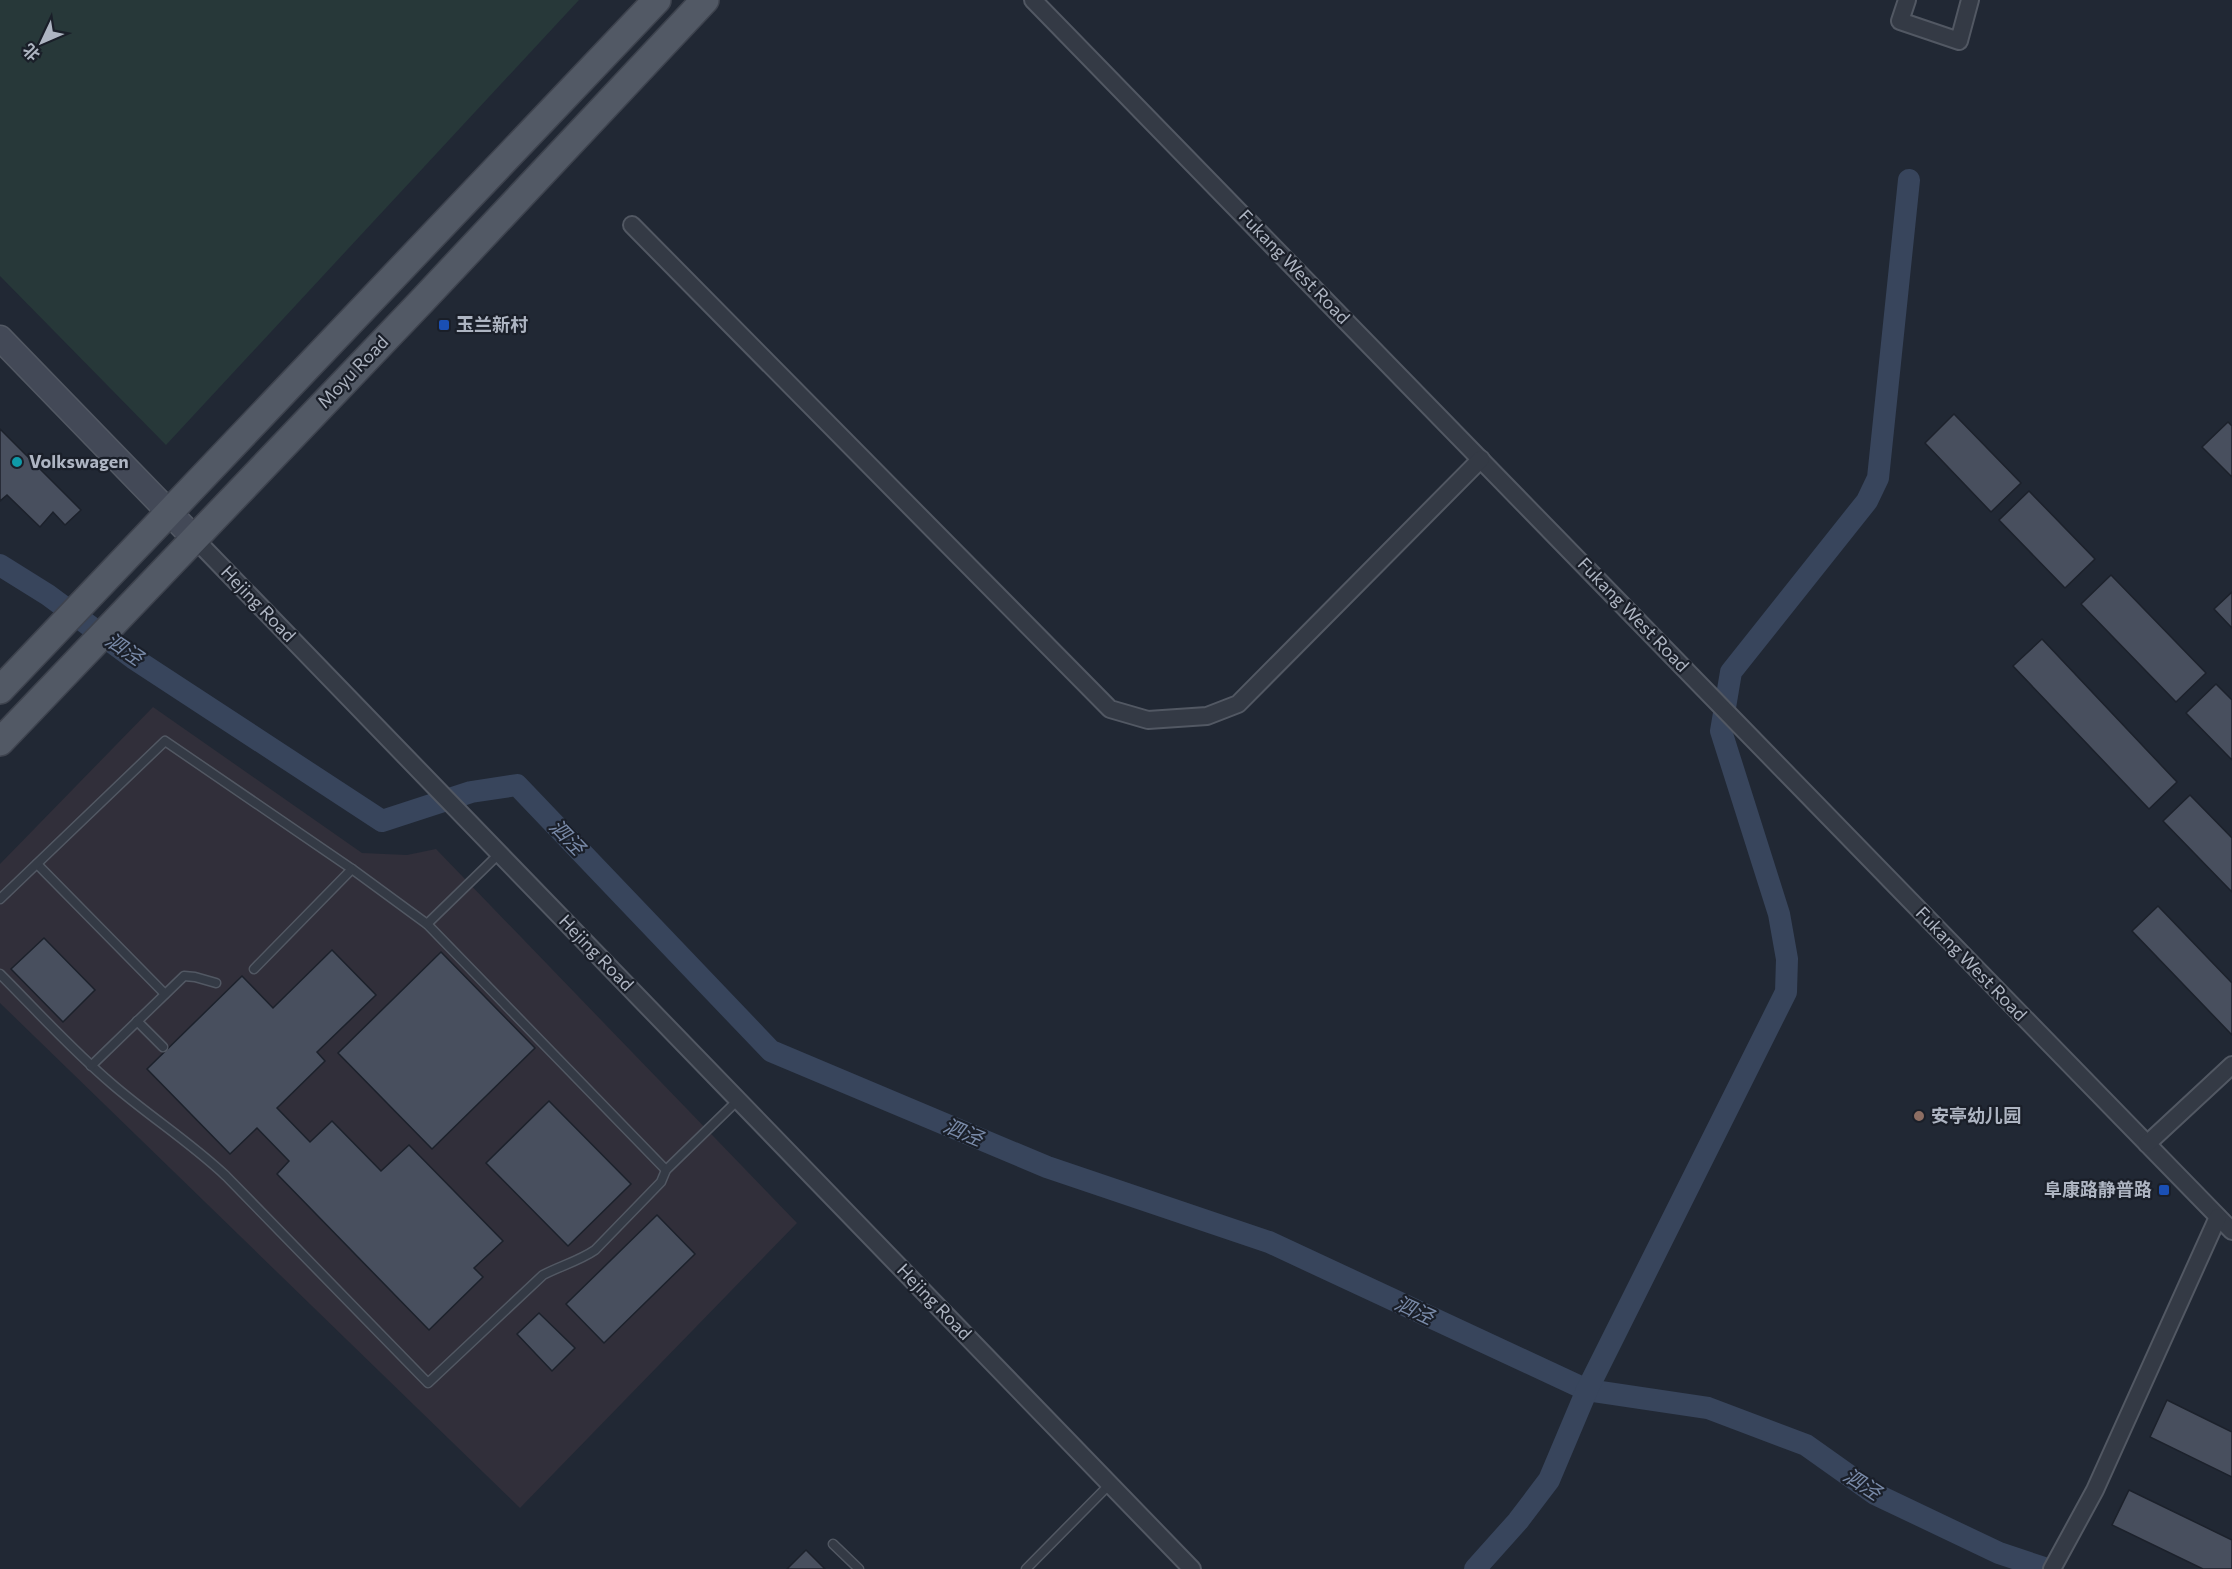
<svg xmlns="http://www.w3.org/2000/svg" width="2232" height="1569" font-family="Commissioner,'Noto Sans SC',sans-serif">
<style>
.medical{fill:#312f3a}
.green{fill:#273839}
.lines{fill:none;stroke-linecap:round;stroke-linejoin:round}
.canal{stroke:#38455c;stroke-width:22}
.building{fill:#484f5e;stroke:#1c212b;stroke-width:1.5}
.lane-casing{stroke:#525863;stroke-width:11}
.street-casing{stroke:#525863;stroke-width:20}
.secondary-casing{stroke:#525863;stroke-width:27}
.primary-casing{stroke:#3e434e;stroke-width:30}
.lane{stroke:#343a45;stroke-width:8}
.street{stroke:#343a45;stroke-width:16}
.secondary{stroke:#434957;stroke-width:24}
.primary{stroke:#525965;stroke-width:27}
.transit-dot{fill:#1a4fb4;stroke:#1a1f29;stroke-width:2}
.culture-dot{fill:#0f9aa8;stroke:#1a1f29;stroke-width:2}
.education-dot{fill:#8d6e63;stroke:#1a1f29;stroke-width:2}
.labels{text-anchor:middle;stroke-width:4.5;stroke-linejoin:round;paint-order:stroke}
.street-label{font-size:18px;fill:#aeb5c2;stroke:#1a1f29}
.poi-label{font-size:18px;font-weight:bold;fill:#aeb5c2;stroke:#1a1f29;text-anchor:start}
.water-label{font-size:20px;font-style:italic;fill:#798aa8;stroke:#1a1f29}
</style>
<rect width="100%" height="100%" fill="#212834"/>
<path class="medical" d="M153 707 362 853 407 855 436 849 797 1223 520 1508 0 1003V864Z"/>
<path class="green" d="M0 0H579L166 445 0 276Z"/>
<g class="lines">
<g class="canal">
<path d="M0 565 48 595 133 658 382 821 471 792 517 785 771 1051 1047 1167 1269 1242 1587 1390 1708 1408 1806 1445 1875 1494 1999 1553 2047 1569"/>
<path d="M1475 1569 1518 1521 1549 1480 1587 1390 1786 992 1787 959 1779 914 1721 731 1731 672 1867 501 1878 478 1909 180"/>
</g>
</g>
<g class="building">
<path d="M1954 414 2021 483 1991 512 1925 443Z"/>
<path d="M2228 422 2232 426V477L2202 447Z"/>
<path d="M0 429 81 510 65 525 53 512 40 527 7 495 0 501Z"/>
<path d="M2029 491 2095 559 2065 588 1999 520Z"/>
<path d="M2111 575 2206 673 2176 702 2081 604Z"/>
<path d="M2232 592V628L2214 609Z"/>
<path d="M2042 639 2177 782 2149 809 2013 666Z"/>
<path d="M2216 684 2232 700V760L2186 713Z"/>
<path d="M2190 795 2232 838V892L2163 821Z"/>
<path d="M2158 906 2232 983V1035L2132 931Z"/>
<path d="M44 938 95 990 63 1022 11 969Z"/>
<path d="M332 950 376 995 317 1052 325 1061 277 1108 310 1142 332 1121 381 1171 409 1145 503 1241 474 1268 483 1277 429 1330 277 1174 289 1161 257 1128 230 1154 147 1069 242 976 273 1008Z"/>
<path d="M441 952 535 1048 432 1149 338 1053Z"/>
<path d="M549 1101 631 1184 568 1246 486 1163Z"/>
<path d="M657 1215 695 1254 604 1343 566 1304Z"/>
<path d="M539 1313 575 1348 552 1371 517 1334Z"/>
<path d="M2167 1400 2232 1432V1477L2150 1437Z"/>
<path d="M2129 1490 2232 1540V1569H2203L2112 1525Z"/>
<path d="M806 1550 825 1569H787Z"/>
</g>
<g class="lines">
<defs>
<g id="lane">
<path d="M37 864 165 994"/>
<path d="M0 899 165 741 352 869 427 924 666 1170"/>
<path d="M427 924 499 854"/>
<path d="M254 969 352 869"/>
<path d="M0 974C37 1011 72 1050 112 1084 149 1116 190 1142 226 1176L428 1383 543 1275C560 1266 579 1261 595 1250L661 1182 666 1170 738 1100"/>
<path d="M137 1021 163 1047"/>
<path d="M91 1066 184 976 195 977 216 983"/>
<path d="M833 1544 859 1569"/>
<path d="M1026 1569 1110 1484"/>
</g>
<g id="street">
<path d="M1033 0 2232 1231"/>
<path d="M1907 0 1900 21 1959 41 1970 0"/>
<path d="M632 225 1110 709 1148 720 1207 716 1238 704 1481 459"/>
<path d="M194 538 1192 1569"/>
<path d="M2147 1144 2232 1065"/>
<path d="M2052 1569 2095 1490 2218 1217"/>
</g>
<path id="secondary" d="M0 338 194 538"/>
<g id="primary">
<path d="M0 690 657 0"/>
<path d="M0 742 421 302 705 0"/>
</g>
</defs>
<use href="#lane" class="lane-casing"/>
<use href="#street" class="street-casing"/>
<use href="#secondary" class="secondary-casing"/>
<use href="#primary" class="primary-casing"/>
<use href="#lane" class="lane"/>
<use href="#street" class="street"/>
<use href="#secondary" class="secondary"/>
<use href="#primary" class="primary"/>
</g>
<g class="transit-dot">
<rect x="438" y="319" width="12" height="12" rx="3"/>
<rect x="2158" y="1184" width="12" height="12" rx="3"/>
</g>
<circle class="culture-dot" cx="17" cy="462" r="6"/>
<circle class="education-dot" cx="1919" cy="1116" r="6"/>
<g class="labels">
<g class="street-label">
<text transform="translate(1294 267) rotate(46)" y="6">Fukang West Road</text>
<text transform="translate(353 372) rotate(-46)" y="6">Moyu Road</text>
<text transform="translate(258 604) rotate(46)" y="6">Hejing Road</text>
<text transform="translate(1633 615) rotate(46)" y="6">Fukang West Road</text>
<text transform="translate(596 953) rotate(46)" y="6">Hejing Road</text>
<text transform="translate(1971 964) rotate(46)" y="6">Fukang West Road</text>
<text transform="translate(934 1302) rotate(46)" y="6">Hejing Road</text>
</g>
<g class="poi-label">
<text x="456" y="331">玉兰新村</text>
<text x="29" y="468">Volkswagen</text>
<text x="1931" y="1122">安亭幼儿园</text>
<text x="2152" y="1196" text-anchor="end">阜康路静普路</text>
</g>
<g class="water-label">
<text transform="translate(124 649) rotate(34)" y="7">泗泾</text>
<text transform="translate(567 837) rotate(46)" y="7">泗泾</text>
<text transform="translate(963 1132) rotate(23)" y="7">泗泾</text>
<text transform="translate(1414 1310) rotate(25)" y="7">泗泾</text>
<text transform="translate(1862 1484) rotate(33)" y="7">泗泾</text>
</g>
</g>
<g transform="translate(42 42) rotate(226)" stroke="#1a1f29" stroke-width="4.5" paint-order="stroke">
<path d="M0-4.5L10 22L0 15L-10 22Z" fill="#aeb5c2"/>
<text y="-9" font-size="16" font-weight="bold" text-anchor="middle" fill="#aeb5c2">北</text>
</g>
</svg>
